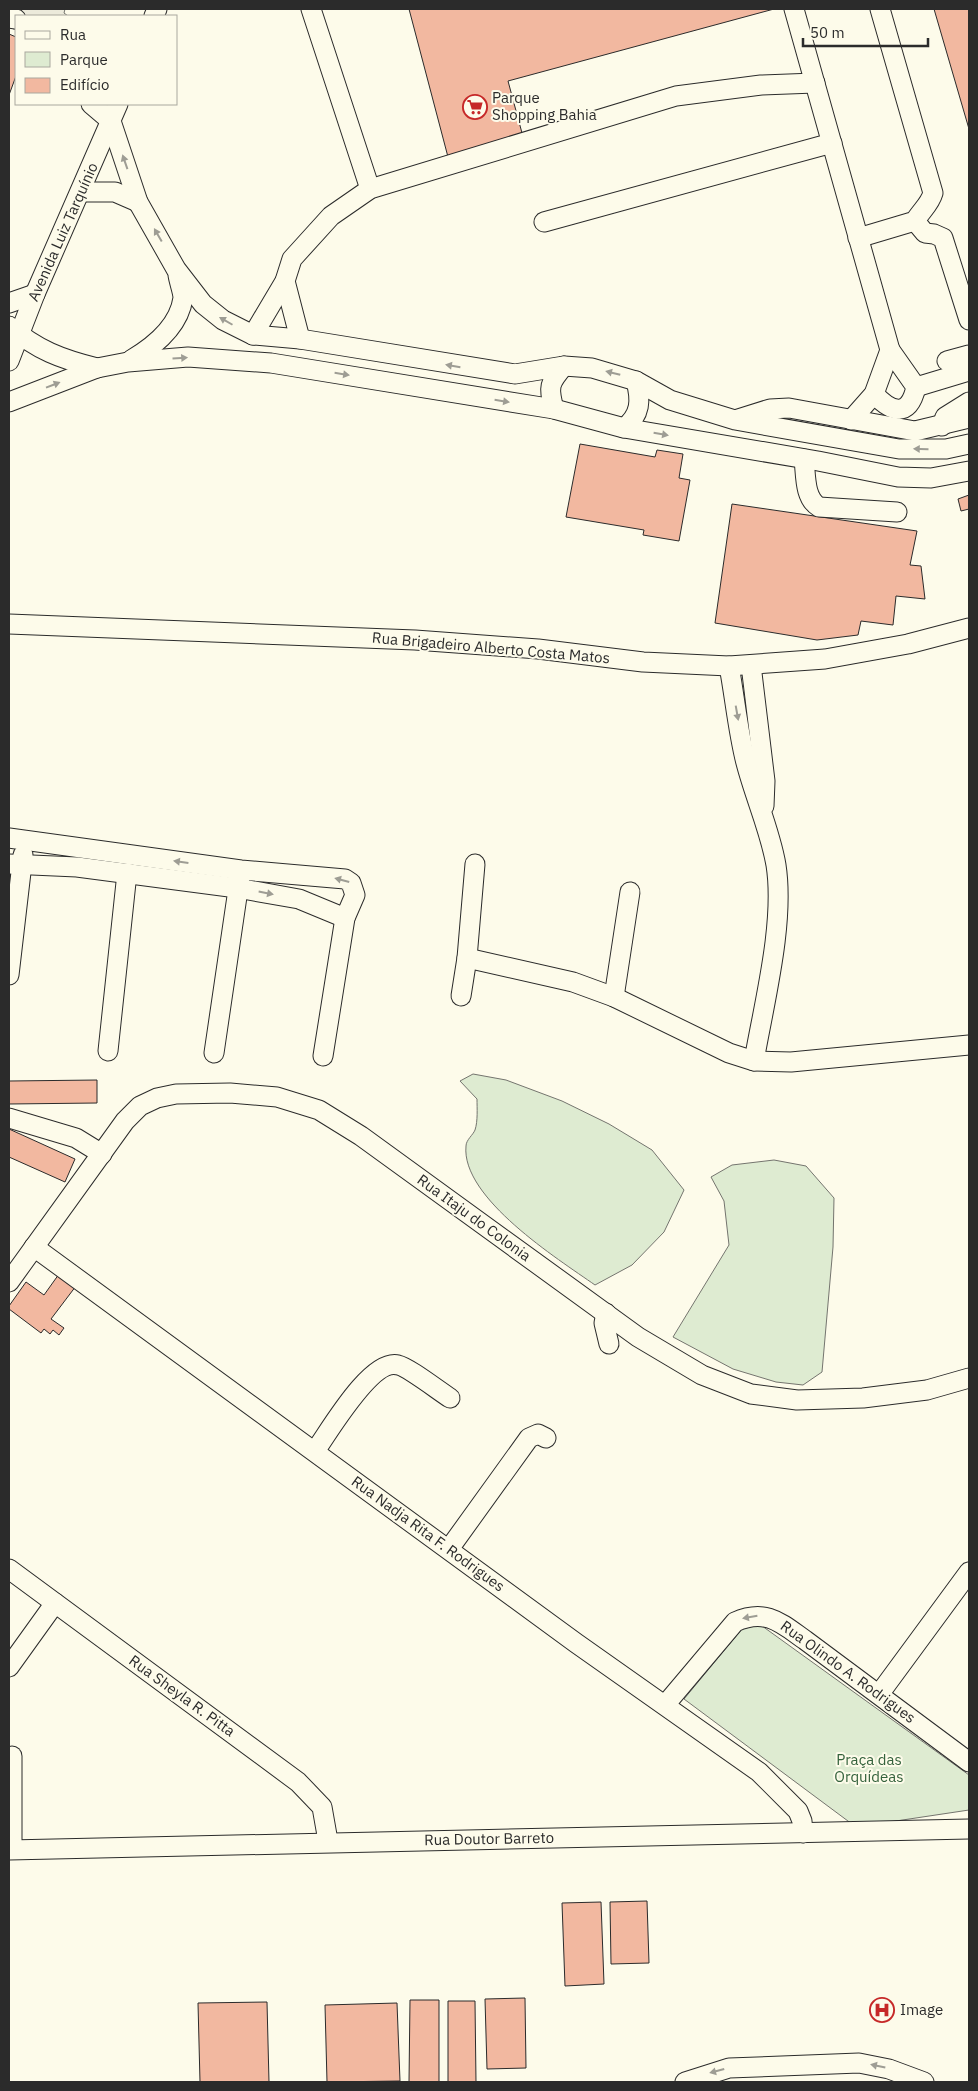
<svg xmlns="http://www.w3.org/2000/svg" width="978" height="2091" font-family="'IBM Plex Sans',sans-serif">
<style>
.green{fill:#deebd1;stroke:#74746e}
.parking{fill:#eceadb;stroke:#74746e}
.building{fill:#f2b8a0;stroke:#2b2b2b}
.lines{fill:none;stroke-linecap:round;stroke-linejoin:round}
.minor-casing{stroke:#2b2b2b;stroke-width:21}
.minor{stroke:#fdfbea;stroke-width:19}
.oneway{fill:#9e9d94}
.labels{text-anchor:middle;stroke-width:4;stroke-linejoin:round;paint-order:stroke}
.poi-label{font-size:15px;fill:#2b2b2b;stroke:#fdfbea;text-anchor:start}
.street-label{font-size:15px;fill:#2b2b2b;stroke:#fdfbea}
.park-label{font-size:15px;fill:#34623c;stroke:#fdfbea}
</style>
<rect width="100%" height="100%" fill="#fdfbea"/>
<g class="green">
<path d="M473 1074 506 1080 562 1101 609 1124 652 1150 684 1190 664 1232 632 1265 595 1285C558 1259 461 1198 466 1146 466 1140 473 1135 475 1130 478 1121 477 1108 477 1099L460 1081Z"/>
<path d="M774 1160 806 1166 834 1198 833 1247 822 1372 803 1385 776 1382 733 1369 673 1337 729 1245 724 1201 711 1177 732 1165Z"/>
<path d="M751 1618 969 1775V1810L856 1827 684 1699Z"/>
</g>
<path class="parking" d="M9 9H65L64 13 68 16H16V30L9 27Z"/>
<g class="building">
<path d="M409 9H774L508 81 522 133 448 157Z"/>
<path d="M934 9H969V129Z"/>
<path d="M9 34 16 37V76L9 95Z"/>
<path d="M580 444 655 457 657 450 683 454 679 478 690 480 679 541 643 535 644 530 566 517Z"/>
<path d="M969 495V509L961 511 958 499Z"/>
<path d="M732 504 917 531 910 565 921 566 925 599 896 596 893 625 861 621 858 635 817 640 715 623Z"/>
<path d="M97 1080V1103L9 1104V1081Z"/>
<path d="M9 1129 75 1159 65 1182 9 1157Z"/>
<path d="M59 1274 76 1286 51 1319 64 1328 59 1335 53 1330 50 1334 44 1329 41 1333 9 1309V1306L26 1282 44 1295Z"/>
<path d="M647 1901 649 1963 611 1964 610 1902Z"/>
<path d="M601 1902 604 1984 565 1986 562 1903Z"/>
<path d="M525 1998 526 2068 487 2069 485 1999Z"/>
<path d="M410 2000H439V2082H409Z"/>
<path d="M448 2001H475L476 2082H448Z"/>
<path d="M267 2002 269 2082H200L198 2003Z"/>
<path d="M397 2003 400 2081 327 2082 325 2005Z"/>
</g>
<g class="lines">
<defs>
<g id="minor">
<path d="M311 9 370 189"/>
<path d="M794 9 890 350 874 394 851 420"/>
<path d="M154 16 157 9"/>
<path d="M9 18 16 19"/>
<path d="M91 104 111 121 138 202 176 269 203 304 223 320 253 335 300 339 515 374 564 366 592 368 636 381 670 400 735 420 899 449H946L969 444"/>
<path d="M81 192H115L138 202"/>
<path d="M915 221 925 233 934 234 943 238 969 320"/>
<path d="M544 222 832 143"/>
<path d="M858 238 915 221C921 211 930 204 933 193L880 9"/>
<path d="M285 281 300 339"/>
<path d="M9 303 35 294"/>
<path d="M9 326C37 350 61 359 97 368"/>
<path d="M253 335 285 281 292 259 331 216 370 189 676 96 761 85 815 83"/>
<path d="M131 360C153 347 179 327 183 298 183 292 179 282 178 275"/>
<path d="M9 361 35 294 118 104"/>
<path d="M947 361 969 355"/>
<path d="M916 387 969 371"/>
<path d="M874 394C892 413 909 418 916 387L890 350"/>
<path d="M9 402 97 368 128 362 188 357 271 363 554 409 624 428 818 461 898 477 931 478 969 471"/>
<path d="M554 409C548 387 549 383 564 366"/>
<path d="M738 419 770 409 789 408 915 431 969 418"/>
<path d="M942 426 945 417 969 402"/>
<path d="M624 428C641 415 641 400 636 381"/>
<path d="M804 459C806 475 804 498 819 507L897 512"/>
<path d="M9 624 415 640 538 649 643 662 729 666 825 659 908 644 969 628"/>
<path d="M751 665 765 781 764 806"/>
<path d="M729 666C735 698 738 732 746 763 755 798 770 830 776 865 785 923 764 1003 754 1061"/>
<path d="M9 838 241 870 345 879 351 883 355 895 345 918 323 1056"/>
<path d="M9 864 77 867 237 888 299 899 345 918"/>
<path d="M467 958 573 982 614 997 729 1053 754 1061 791 1062 969 1045"/>
<path d="M9 975 23 855"/>
<path d="M461 996 467 958 475 864"/>
<path d="M614 997 630 892"/>
<path d="M108 1051 127 873"/>
<path d="M214 1053 240 876"/>
<path d="M9 1118 76 1138 102 1154"/>
<path d="M34 1247 576 1643 759 1772 798 1811 802 1821 803 1833"/>
<path d="M9 1282 125 1121 140 1106 157 1098 176 1094 230 1093 277 1097 319 1110 361 1136 638 1337 702 1375 751 1394 797 1400 863 1398 927 1390 969 1378"/>
<path d="M606 1313 604 1323 609 1344"/>
<path d="M315 1451C329 1432 371 1358 398 1365 408 1367 439 1391 450 1398"/>
<path d="M449 1549 529 1438 538 1434 546 1438"/>
<path d="M9 1569 298 1782 322 1807 328 1841"/>
<path d="M9 1667 55 1603"/>
<path d="M880 1693 969 1572"/>
<path d="M665 1705 735 1622C766 1608 781 1623 805 1640L969 1762"/>
<path d="M12 1849V1756"/>
<path d="M9 1850C329 1841 649 1838 969 1829"/>
<path d="M685 2082 729 2068 859 2063 889 2069 924 2082"/>
</g>
</defs>
<use href="#minor" class="minor-casing"/>
<use href="#minor" class="minor"/>
</g>
<defs><path id="oneway-solid" d="M-6-.8H1V-3.2L6.5 0L1 3.2V.8H-6Z" transform="scale(1.25)"/></defs>
<g class="oneway">
<use href="#oneway-solid" transform="translate(125 162) rotate(-109)"/>
<use href="#oneway-solid" transform="translate(158 235) rotate(-120)"/>
<use href="#oneway-solid" transform="translate(226 321) rotate(-150)"/>
<use href="#oneway-solid" transform="translate(180 358) rotate(-4)"/>
<use href="#oneway-solid" transform="translate(453 366) rotate(-170)"/>
<use href="#oneway-solid" transform="translate(613 373) rotate(-166)"/>
<use href="#oneway-solid" transform="translate(342 374) rotate(9)"/>
<use href="#oneway-solid" transform="translate(53 385) rotate(-21)"/>
<use href="#oneway-solid" transform="translate(502 401) rotate(9)"/>
<use href="#oneway-solid" transform="translate(661 434) rotate(10)"/>
<use href="#oneway-solid" transform="translate(921 449) rotate(-179)"/>
<use href="#oneway-solid" transform="translate(737 713) rotate(80)"/>
<use href="#oneway-solid" transform="translate(181 862) rotate(-172)"/>
<use href="#oneway-solid" transform="translate(342 880) rotate(-165)"/>
<use href="#oneway-solid" transform="translate(266 893) rotate(11)"/>
<use href="#oneway-solid" transform="translate(750 1617) rotate(170)"/>
<use href="#oneway-solid" transform="translate(878 2066) rotate(-168)"/>
<use href="#oneway-solid" transform="translate(717 2071) rotate(165)"/>
</g>
<defs>
<symbol id="supermarket-ring" viewBox="-11 -11 22 22"><circle r="9.5" fill="#fdfbea" stroke="#c62828" stroke-width="1.5"/><path d="M-6-5.5h2.5l.6 2H6L4.5 2H-2.5L-4.4-4H-6ZM-1.5 3.2a1.3 1.3 0 1 0 .1 0ZM3 3.2a1.3 1.3 0 1 0 .1 0Z" fill="#c62828"/></symbol>
<symbol id="hospital-ring" viewBox="-11 -11 22 22"><circle r="9.5" fill="#fdfbea" stroke="#c62828" stroke-width="1.5"/><path d="M-5-5h3v3.5h4V-5h3V5h-3V1.5h-4V5h-3Z" fill="#c62828"/></symbol>
</defs>
<g fill-rule="evenodd">
<use href="#supermarket-ring" x="461" y="93" width="28" height="28"/>
<use href="#hospital-ring" x="868" y="1996" width="28" height="28"/>
</g>
<g class="labels">
<g class="poi-label">
<text x="492" y="103">Parque<tspan x="492" dy="17">Shopping Bahia</tspan></text>
<text x="900" y="2015">Image</text>
</g>
<g class="street-label">
<text transform="translate(63 232) rotate(-66)" y="5">Avenida Luiz Tarquínio</text>
<text transform="translate(491 648) rotate(5)" y="5">Rua Brigadeiro Alberto Costa Matos</text>
<text transform="translate(474 1218) rotate(36)" y="5">Rua Itaju do Colonia</text>
<text transform="translate(428 1534) rotate(36)" y="5">Rua Nadja Rita F. Rodrigues</text>
<text transform="translate(848 1672) rotate(36)" y="5">Rua Olindo A. Rodrigues</text>
<text transform="translate(182 1696) rotate(36)" y="5">Rua Sheyla R. Pitta</text>
<text transform="translate(489 1839) rotate(-1)" y="5">Rua Doutor Barreto</text>
</g>
<g class="park-label">
<text x="869" y="1765">Praça das<tspan x="869" dy="17">Orquídeas</tspan></text>
</g>
</g>
<rect width="978" height="2091" fill="none" stroke="#2b2b2b" stroke-width="20"/>
<rect x="15" y="15" width="162" height="90" fill="#fdfbea" stroke="#a9a89e"/>
<rect x="25" y="31" width="25" height="8" fill="#fdfbea" stroke="#a9a89e"/>
<text x="60" y="40" font-size="15" fill="#2b2b2b">Rua</text>
<rect x="25" y="52" width="25" height="15" fill="#deebd1" stroke="#a9a89e"/>
<text x="60" y="65" font-size="15" fill="#2b2b2b">Parque</text>
<rect x="25" y="78" width="25" height="15" fill="#f2b8a0" stroke="#a9a89e"/>
<text x="60" y="90" font-size="15" fill="#2b2b2b">Edifício</text>
<path d="M803 38v8h125v-8" fill="none" stroke="#2b2b2b" stroke-width="2.5"/>
<text x="810" y="38" font-size="15" fill="#2b2b2b" stroke="#fdfbea" stroke-width="4" paint-order="stroke">50 m</text>
</svg>
